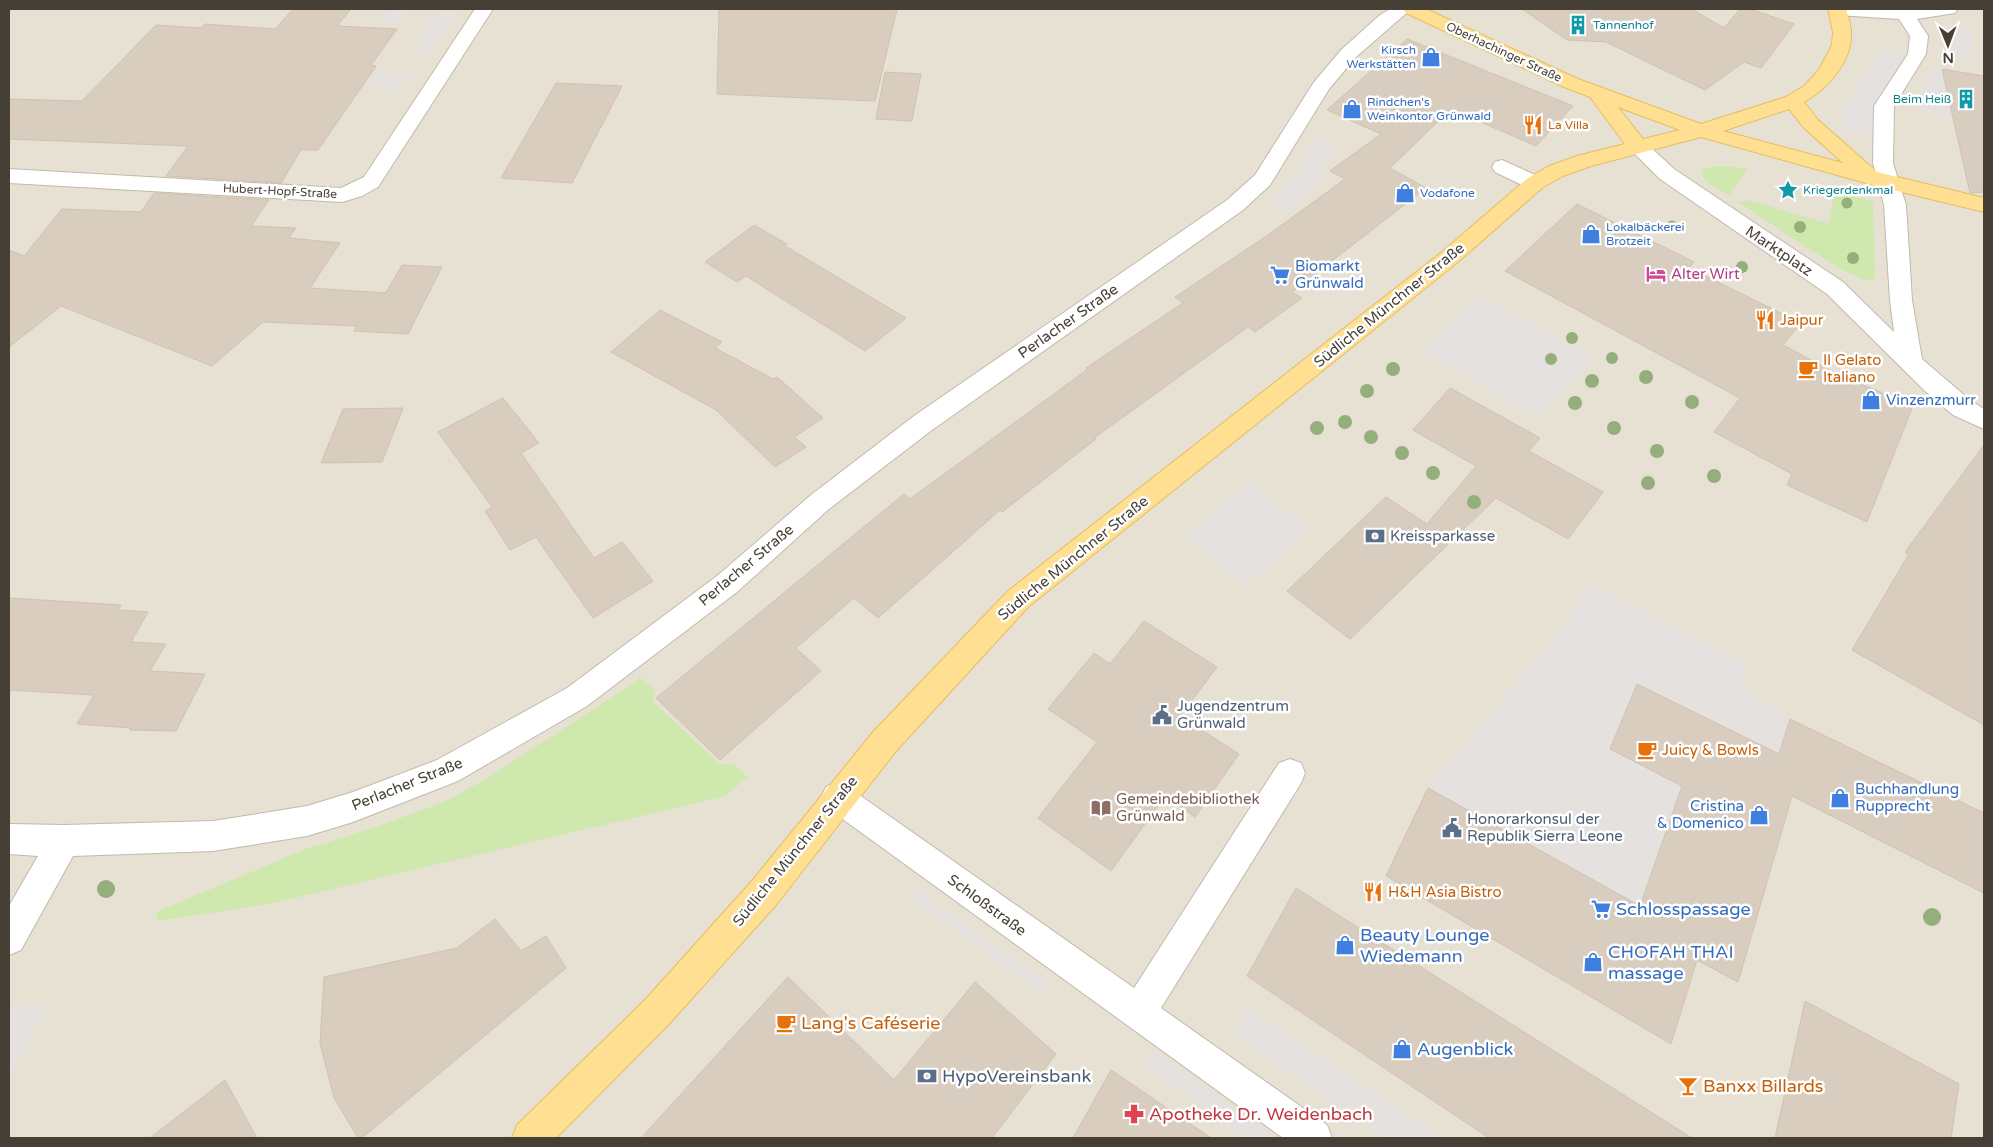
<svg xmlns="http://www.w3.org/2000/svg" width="1993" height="1147" font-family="'Varela Round',sans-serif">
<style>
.residential{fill:#e7e1d3}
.green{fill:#cee8ad}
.parking{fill:#e4e1de}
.building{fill:#d8cdbe;stroke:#d0c2ae}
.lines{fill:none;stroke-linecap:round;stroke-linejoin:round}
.minor-casing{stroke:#c2b9ab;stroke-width:2}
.major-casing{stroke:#e5bd61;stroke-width:2}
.minor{fill:#fff;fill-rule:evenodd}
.major{fill:#ffe092;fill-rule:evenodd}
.tree{fill:#94ae7c}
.labels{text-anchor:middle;stroke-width:5;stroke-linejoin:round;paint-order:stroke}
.far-culture-label{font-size:12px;fill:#0d838f;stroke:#fff;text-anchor:start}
.far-shop-label{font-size:12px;fill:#366cbe;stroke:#fff;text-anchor:start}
.far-street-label{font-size:12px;fill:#463f35;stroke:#fff}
.far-food-label{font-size:12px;fill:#c56008;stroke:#fff;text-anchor:start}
.street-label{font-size:15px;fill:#463f35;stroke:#fff}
.shop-label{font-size:15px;fill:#366cbe;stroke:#fff;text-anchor:start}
.hotel-label{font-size:15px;fill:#b23c85;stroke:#fff;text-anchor:start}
.food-label{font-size:15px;fill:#c56008;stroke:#fff;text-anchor:start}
.service-label{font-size:15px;fill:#4e5e75;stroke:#fff;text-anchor:start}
.education-label{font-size:15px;fill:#785e54;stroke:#fff;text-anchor:start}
.near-shop-label{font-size:18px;fill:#366cbe;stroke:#fff;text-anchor:start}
.near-food-label{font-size:18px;fill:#c56008;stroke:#fff;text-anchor:start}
.near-service-label{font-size:18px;fill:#4e5e75;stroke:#fff;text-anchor:start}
.near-health-label{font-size:18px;fill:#be3a42;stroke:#fff;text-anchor:start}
</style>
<rect width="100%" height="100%" fill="#f3efe5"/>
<rect class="residential" x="9" y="9" width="1975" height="1129"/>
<g class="green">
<path d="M1728 166 1748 169 1729 195 1712 186 1702 176V170L1711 167Z"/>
<path d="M1835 189 1873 202 1875 279 1865 280 1840 269 1738 202 1748 200 1829 224Z"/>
<path d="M641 678 655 691 653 702 721 765 733 763 747 777 726 796 269 904 158 921 156 912 306 849 373 828 444 802 491 776Z"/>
</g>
<g class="parking">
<path d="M390 9H410L399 24 379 23Z"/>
<path d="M440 9 460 10 431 52 411 51Z"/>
<path d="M1943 26 1973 33 1970 62 1940 54Z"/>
<path d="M1880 50 1906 52 1876 104 1872 136 1844 132 1841 111Z"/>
<path d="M1930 69H1942L1954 122 1916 109Z"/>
<path d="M378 72 411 75 401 89 368 86Z"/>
<path d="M1317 137 1339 144 1318 181 1288 213 1267 203 1295 174Z"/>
<path d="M1479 294 1596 358 1540 419 1421 350Z"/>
<path d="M1249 482 1311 529 1246 586 1183 536Z"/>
<path d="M1585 582 1747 664 1740 685 1790 719 1779 754 1682 786 1640 906 1428 788 1568 621Z"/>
<path d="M910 886 1047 981 1039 992 913 900Z"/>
<path d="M46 1005 15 1067 9 1076V1006Z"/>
<path d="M1247 1008 1444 1138H1385L1234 1036Z"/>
<path d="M1151 1048 1275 1138H1244L1142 1063Z"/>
</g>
<g class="building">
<path d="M293 9H351L337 26 397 29 371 65 376 66 318 150H301L281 183 166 176 188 146 9 139V99L82 101 156 25 201 28 205 24 275 29Z"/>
<path d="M719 9H897L875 101 717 94Z"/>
<path d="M1522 9H1692L1724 28 1740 9H1750L1794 24 1761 68 1744 62 1705 90 1606 42 1567 40Z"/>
<path d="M1407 39 1573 106 1536 146 1451 109 1390 168 1426 188 1292 292 1302 298 1255 332 1248 327 1094 438 1096 439 1002 512 1000 510 878 618 854 598 796 648 821 671 720 760 656 698 904 494 910 499 1088 369 1086 368 1183 303 1175 297 1271 233 1345 179 1330 171 1381 134 1327 110Z"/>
<path d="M1942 69 1984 76V192L1970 193Z"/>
<path d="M885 72 921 74 912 121 876 119Z"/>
<path d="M556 83 622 86 572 183 501 178Z"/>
<path d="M154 193 269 200 251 226 296 228 289 238 340 243 310 288 386 293 402 265 442 267 408 334 354 331 357 326 263 322 212 366 61 306 9 347V250L24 256 62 209 141 212Z"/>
<path d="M1577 204 1694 262 1689 268 1801 323 1783 345 1837 374 1913 406 1867 522 1787 485 1792 474 1714 432 1740 398 1505 271Z"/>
<path d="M754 225 787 244 785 246 906 318 865 351 746 276 737 282 705 262Z"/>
<path d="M660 310 722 342 715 348 773 379 777 377 823 418 794 437 806 447 775 467 716 410 611 352Z"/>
<path d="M1450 388 1540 438 1529 451 1603 492 1568 539 1496 498 1350 639 1287 591 1386 497 1427 524 1476 466 1413 430Z"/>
<path d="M503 398 539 443 521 453 594 558 622 542 653 581 593 618 536 537 510 550 485 511 492 507 438 432Z"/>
<path d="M403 408 382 462 321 463 343 409Z"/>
<path d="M1984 445V725L1852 650 1909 554 1905 552Z"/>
<path d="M9 598 121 605 118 610 148 612 131 642 166 644 150 671 205 674 176 731 130 730 131 728 77 724 94 695 9 690Z"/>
<path d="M1144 621 1217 667 1180 716 1239 754 1195 817 1165 796 1111 871 1038 818 1097 742 1048 709 1094 653 1110 664Z"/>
<path d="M1637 684 1779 754 1790 719 1984 813V893L1792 796 1738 982 1697 960 1671 1044 1386 876 1428 788 1640 906 1682 786 1610 749Z"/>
<path d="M1296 888 1332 911 1692 1138H1489L1247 976Z"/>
<path d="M495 919 521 951 546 936 566 968 362 1138H358L334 1098 320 1043 324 977 457 948Z"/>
<path d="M788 977 894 1080 975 982 1056 1054 992 1138H641Z"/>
<path d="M1805 1001 1959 1084 1951 1138H1775Z"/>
<path d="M1111 1070 1211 1138H1073Z"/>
<path d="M225 1080 257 1138H150Z"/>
</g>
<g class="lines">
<defs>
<g id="minor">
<path d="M475 9H493L378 187 362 196 342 202 9 183V169L341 188 364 177Z"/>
<path d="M1390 9H1411L1356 57 1329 89 1270 185 1243 210 932 430 829 509 737 592 587 706 458 781 353 822 307 836 213 851 73 856 21 950 9 955V906L38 856 9 854V824L64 825 213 821 307 806 353 792 437 760 567 688 717 576 811 495 914 416 1227 200 1255 175 1314 82 1342 49 1380 15Z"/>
<path d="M1830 9H1958L1955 13 1917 19 1928 36 1926 54 1894 106 1893 163 1906 205 1912 300 1922 359 1971 401 1984 409V429L1953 415 1925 391 1827 294 1660 179 1629 148 1632 143 1639 142 1646 143 1674 169 1843 282 1894 332 1890 300 1884 205 1873 163 1874 106 1908 54 1910 36 1899 19 1838 15 1832 14Z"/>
<path d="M1502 160 1542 178 1546 183 1542 188 1535 190 1528 188 1495 172 1492 167 1495 162Z"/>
<path d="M1290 759 1301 763 1305 773 1301 783 1161 1008 1327 1125 1332 1138H1283L826 807 821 797 826 787 837 782 848 787 1134 988 1279 763Z"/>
</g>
<path id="major" d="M1403 9H1426L1578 79 1701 124 1786 97 1804 86 1819 70 1832 45 1833 32 1828 9H1846C1848 16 1851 25 1851 32 1853 61 1827 89 1804 102L1818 120 1877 172 1984 198V212L1873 185 1701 137 1591 166 1563 176 1542 188 1458 262 1028 607 896 751 776 905 669 1024 556 1138H512L517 1125 645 1000 752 881 874 731 1008 591 1442 252 1528 178 1549 166 1577 156 1625 144 1590 97 1564 87 1406 13ZM1618 107 1680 130 1643 139ZM1789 109 1804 128 1843 163 1723 131Z"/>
</defs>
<use href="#minor" class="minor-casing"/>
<use href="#major" class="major-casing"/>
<use href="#minor" class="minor"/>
<use href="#major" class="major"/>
</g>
<g class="tree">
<circle cx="1847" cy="203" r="5.5"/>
<circle cx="1672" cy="226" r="5.5"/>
<circle cx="1800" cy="227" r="6"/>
<circle cx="1853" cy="258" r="6"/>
<circle cx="1742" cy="267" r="6"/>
<circle cx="1572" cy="338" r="6"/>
<circle cx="1612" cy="358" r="6"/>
<circle cx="1551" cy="359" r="6"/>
<circle cx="1393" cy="369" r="7"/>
<circle cx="1646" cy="377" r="7"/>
<circle cx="1592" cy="381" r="7"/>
<circle cx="1367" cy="391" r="7"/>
<circle cx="1692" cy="402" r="7"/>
<circle cx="1575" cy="403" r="7"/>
<circle cx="1345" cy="422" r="7"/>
<circle cx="1317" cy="428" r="7"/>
<circle cx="1614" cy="428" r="7"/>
<circle cx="1371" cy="437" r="7"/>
<circle cx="1657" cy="451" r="7"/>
<circle cx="1402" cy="453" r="7"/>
<circle cx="1433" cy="473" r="7"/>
<circle cx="1714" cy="476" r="7"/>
<circle cx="1648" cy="483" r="7"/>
<circle cx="1474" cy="502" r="7"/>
<circle cx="106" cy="889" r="9"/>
<circle cx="1932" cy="917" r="9"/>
</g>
<defs>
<symbol id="building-bare" viewBox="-9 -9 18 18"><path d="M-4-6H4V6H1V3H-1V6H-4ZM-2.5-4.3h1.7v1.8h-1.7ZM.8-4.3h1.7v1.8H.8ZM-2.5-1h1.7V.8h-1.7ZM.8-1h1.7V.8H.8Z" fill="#0f9aa8" stroke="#fff" stroke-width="2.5" paint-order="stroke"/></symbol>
<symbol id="shop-bare" viewBox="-9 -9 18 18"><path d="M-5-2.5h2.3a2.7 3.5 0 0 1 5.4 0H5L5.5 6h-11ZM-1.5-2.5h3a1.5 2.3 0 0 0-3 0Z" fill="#3f7fe0" stroke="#fff" stroke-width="2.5" paint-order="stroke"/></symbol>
<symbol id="restaurant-bare" viewBox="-9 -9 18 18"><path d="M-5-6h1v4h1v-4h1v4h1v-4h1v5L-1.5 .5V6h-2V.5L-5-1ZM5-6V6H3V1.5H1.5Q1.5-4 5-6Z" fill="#e8710a" stroke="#fff" stroke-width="2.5" paint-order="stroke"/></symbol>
<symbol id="sight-bare" viewBox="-9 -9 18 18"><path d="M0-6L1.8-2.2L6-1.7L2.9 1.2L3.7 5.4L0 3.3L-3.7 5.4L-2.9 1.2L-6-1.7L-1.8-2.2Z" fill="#0f9aa8" stroke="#fff" stroke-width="2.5" paint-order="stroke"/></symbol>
<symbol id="hotel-bare" viewBox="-9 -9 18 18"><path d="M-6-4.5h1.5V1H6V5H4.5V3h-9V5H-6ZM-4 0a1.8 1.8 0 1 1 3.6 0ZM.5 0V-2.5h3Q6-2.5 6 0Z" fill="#d1479c" stroke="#fff" stroke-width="2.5" paint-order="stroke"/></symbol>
<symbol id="supermarket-bare" viewBox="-9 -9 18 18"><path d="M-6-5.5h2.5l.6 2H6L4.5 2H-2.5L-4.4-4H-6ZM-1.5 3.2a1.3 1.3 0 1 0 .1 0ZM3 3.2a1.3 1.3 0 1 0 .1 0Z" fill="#3f7fe0" stroke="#fff" stroke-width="2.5" paint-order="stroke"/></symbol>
<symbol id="cafe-bare" viewBox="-9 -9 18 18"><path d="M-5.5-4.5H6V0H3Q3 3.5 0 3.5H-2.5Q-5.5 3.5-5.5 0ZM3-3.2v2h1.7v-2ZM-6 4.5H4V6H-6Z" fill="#e8710a" stroke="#fff" stroke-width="2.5" paint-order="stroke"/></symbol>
<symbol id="bank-bare" viewBox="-9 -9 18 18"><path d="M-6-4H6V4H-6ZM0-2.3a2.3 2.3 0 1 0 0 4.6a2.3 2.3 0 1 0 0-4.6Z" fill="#5c6f8a" stroke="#fff" stroke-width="2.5" paint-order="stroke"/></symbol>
<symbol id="civic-bare" viewBox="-9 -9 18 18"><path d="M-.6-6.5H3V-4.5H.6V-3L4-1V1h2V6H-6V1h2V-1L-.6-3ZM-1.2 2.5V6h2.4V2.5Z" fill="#5c6f8a" stroke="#fff" stroke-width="2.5" paint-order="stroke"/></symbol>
<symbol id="library-bare" viewBox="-9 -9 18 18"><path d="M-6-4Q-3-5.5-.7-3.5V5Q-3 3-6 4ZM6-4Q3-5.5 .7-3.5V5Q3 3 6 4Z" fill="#8d6e63" stroke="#fff" stroke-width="2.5" paint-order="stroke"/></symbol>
<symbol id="bar-bare" viewBox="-9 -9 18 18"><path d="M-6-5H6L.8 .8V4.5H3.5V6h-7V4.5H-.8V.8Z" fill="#e8710a" stroke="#fff" stroke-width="2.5" paint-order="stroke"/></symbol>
<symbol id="pharmacy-bare" viewBox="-9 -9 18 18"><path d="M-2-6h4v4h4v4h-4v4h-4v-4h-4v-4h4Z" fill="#e0444e" stroke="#fff" stroke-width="2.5" paint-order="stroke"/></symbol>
</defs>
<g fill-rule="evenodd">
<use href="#building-bare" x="1564" y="11" width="28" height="28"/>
<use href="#shop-bare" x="1417" y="43" width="28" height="28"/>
<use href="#building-bare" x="1952" y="85" width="28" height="28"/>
<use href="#shop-bare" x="1338" y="95" width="28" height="28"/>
<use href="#restaurant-bare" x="1519" y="111" width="28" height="28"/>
<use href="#sight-bare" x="1774" y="176" width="28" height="28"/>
<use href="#shop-bare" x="1391" y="179" width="28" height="28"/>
<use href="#shop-bare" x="1577" y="220" width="28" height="28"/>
<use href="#hotel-bare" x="1642" y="260" width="28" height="28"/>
<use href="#supermarket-bare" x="1266" y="261" width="28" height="28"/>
<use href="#restaurant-bare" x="1751" y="306" width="28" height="28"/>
<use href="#cafe-bare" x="1794" y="355" width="28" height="28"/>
<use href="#shop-bare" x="1857" y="386" width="28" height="28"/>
<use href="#bank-bare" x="1361" y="522" width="28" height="28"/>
<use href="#civic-bare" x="1148" y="701" width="28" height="28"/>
<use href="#cafe-bare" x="1633" y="736" width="28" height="28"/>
<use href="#shop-bare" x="1826" y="784" width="28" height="28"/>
<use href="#library-bare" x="1087" y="794" width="28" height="28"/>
<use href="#shop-bare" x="1745" y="801" width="28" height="28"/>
<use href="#civic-bare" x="1438" y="814" width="28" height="28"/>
<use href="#restaurant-bare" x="1359" y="878" width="28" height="28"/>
<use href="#supermarket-bare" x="1587" y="895" width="28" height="28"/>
<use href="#shop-bare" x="1331" y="931" width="28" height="28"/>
<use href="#shop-bare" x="1579" y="948" width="28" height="28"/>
<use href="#cafe-bare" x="772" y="1009" width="28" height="28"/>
<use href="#shop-bare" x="1388" y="1035" width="28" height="28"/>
<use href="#bank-bare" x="913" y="1062" width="28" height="28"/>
<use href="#bar-bare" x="1674" y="1072" width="28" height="28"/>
<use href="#pharmacy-bare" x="1120" y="1100" width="28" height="28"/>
</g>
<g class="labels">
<g class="far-culture-label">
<text x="1593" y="29">Tannenhof</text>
<text x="1951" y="103" text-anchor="end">Beim Heiß</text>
<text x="1803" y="194">Kriegerdenkmal</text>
</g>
<g class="far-shop-label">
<text x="1416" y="54" text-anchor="end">Kirsch<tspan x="1416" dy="14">Werkstätten</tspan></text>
<text x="1367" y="106">Rindchen's<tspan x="1367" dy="14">Weinkontor Grünwald</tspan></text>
<text x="1420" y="197">Vodafone</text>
<text x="1606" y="231">Lokalbäckerei<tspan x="1606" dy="14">Brotzeit</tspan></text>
</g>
<g class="far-street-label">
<text transform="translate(1504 52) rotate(25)" y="4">Oberhachinger Straße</text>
<text transform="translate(280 191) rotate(3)" y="4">Hubert-Hopf-Straße</text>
</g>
<g class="far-food-label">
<text x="1548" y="129">La Villa</text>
</g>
<g class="street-label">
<text transform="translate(1779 251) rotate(34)" y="5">Marktplatz</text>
<text transform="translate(1389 305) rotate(-39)" y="5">Südliche Münchner Straße</text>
<text transform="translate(1068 321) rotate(-35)" y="5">Perlacher Straße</text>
<text transform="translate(1073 558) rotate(-39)" y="5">Südliche Münchner Straße</text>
<text transform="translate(746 565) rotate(-40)" y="5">Perlacher Straße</text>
<text transform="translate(407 784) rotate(-22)" y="5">Perlacher Straße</text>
<text transform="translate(795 851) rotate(-51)" y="5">Südliche Münchner Straße</text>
<text transform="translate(987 905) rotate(36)" y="5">Schloßstraße</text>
</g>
<g class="shop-label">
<text x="1295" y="271">Biomarkt<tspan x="1295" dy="17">Grünwald</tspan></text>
<text x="1886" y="405">Vinzenzmurr</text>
<text x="1855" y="794">Buchhandlung<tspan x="1855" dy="17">Rupprecht</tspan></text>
<text x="1744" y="811" text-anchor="end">Cristina<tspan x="1744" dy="17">&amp; Domenico</tspan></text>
</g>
<g class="hotel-label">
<text x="1671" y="279">Alter Wirt</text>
</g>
<g class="food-label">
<text x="1780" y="325">Jaipur</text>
<text x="1823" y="365">Il Gelato<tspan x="1823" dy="17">Italiano</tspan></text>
<text x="1662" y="755">Juicy &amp; Bowls</text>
<text x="1388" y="897">H&amp;H Asia Bistro</text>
</g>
<g class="service-label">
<text x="1390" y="541">Kreissparkasse</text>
<text x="1177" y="711">Jugendzentrum<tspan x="1177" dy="17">Grünwald</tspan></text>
<text x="1467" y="824">Honorarkonsul der<tspan x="1467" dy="17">Republik Sierra Leone</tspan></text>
</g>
<g class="education-label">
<text x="1116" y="804">Gemeindebibliothek<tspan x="1116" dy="17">Grünwald</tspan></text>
</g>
<g class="near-shop-label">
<text x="1616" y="915">Schlosspassage</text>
<text x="1360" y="941">Beauty Lounge<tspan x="1360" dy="21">Wiedemann</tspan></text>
<text x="1608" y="958">CHOFAH THAI<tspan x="1608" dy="21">massage</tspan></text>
<text x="1417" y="1055">Augenblick</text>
</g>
<g class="near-food-label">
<text x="801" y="1029">Lang's Caféserie</text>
<text x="1703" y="1092">Banxx Billards</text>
</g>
<g class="near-service-label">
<text x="942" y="1082">HypoVereinsbank</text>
</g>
<g class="near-health-label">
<text x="1149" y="1120">Apotheke Dr. Weidenbach</text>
</g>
</g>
<rect width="1993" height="1147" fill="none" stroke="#463f35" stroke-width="20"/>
<g transform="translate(1948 45) rotate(179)" stroke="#ffffff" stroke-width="4" paint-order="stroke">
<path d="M0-4L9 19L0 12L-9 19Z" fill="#463f35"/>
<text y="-8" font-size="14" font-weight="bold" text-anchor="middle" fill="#463f35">N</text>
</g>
</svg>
